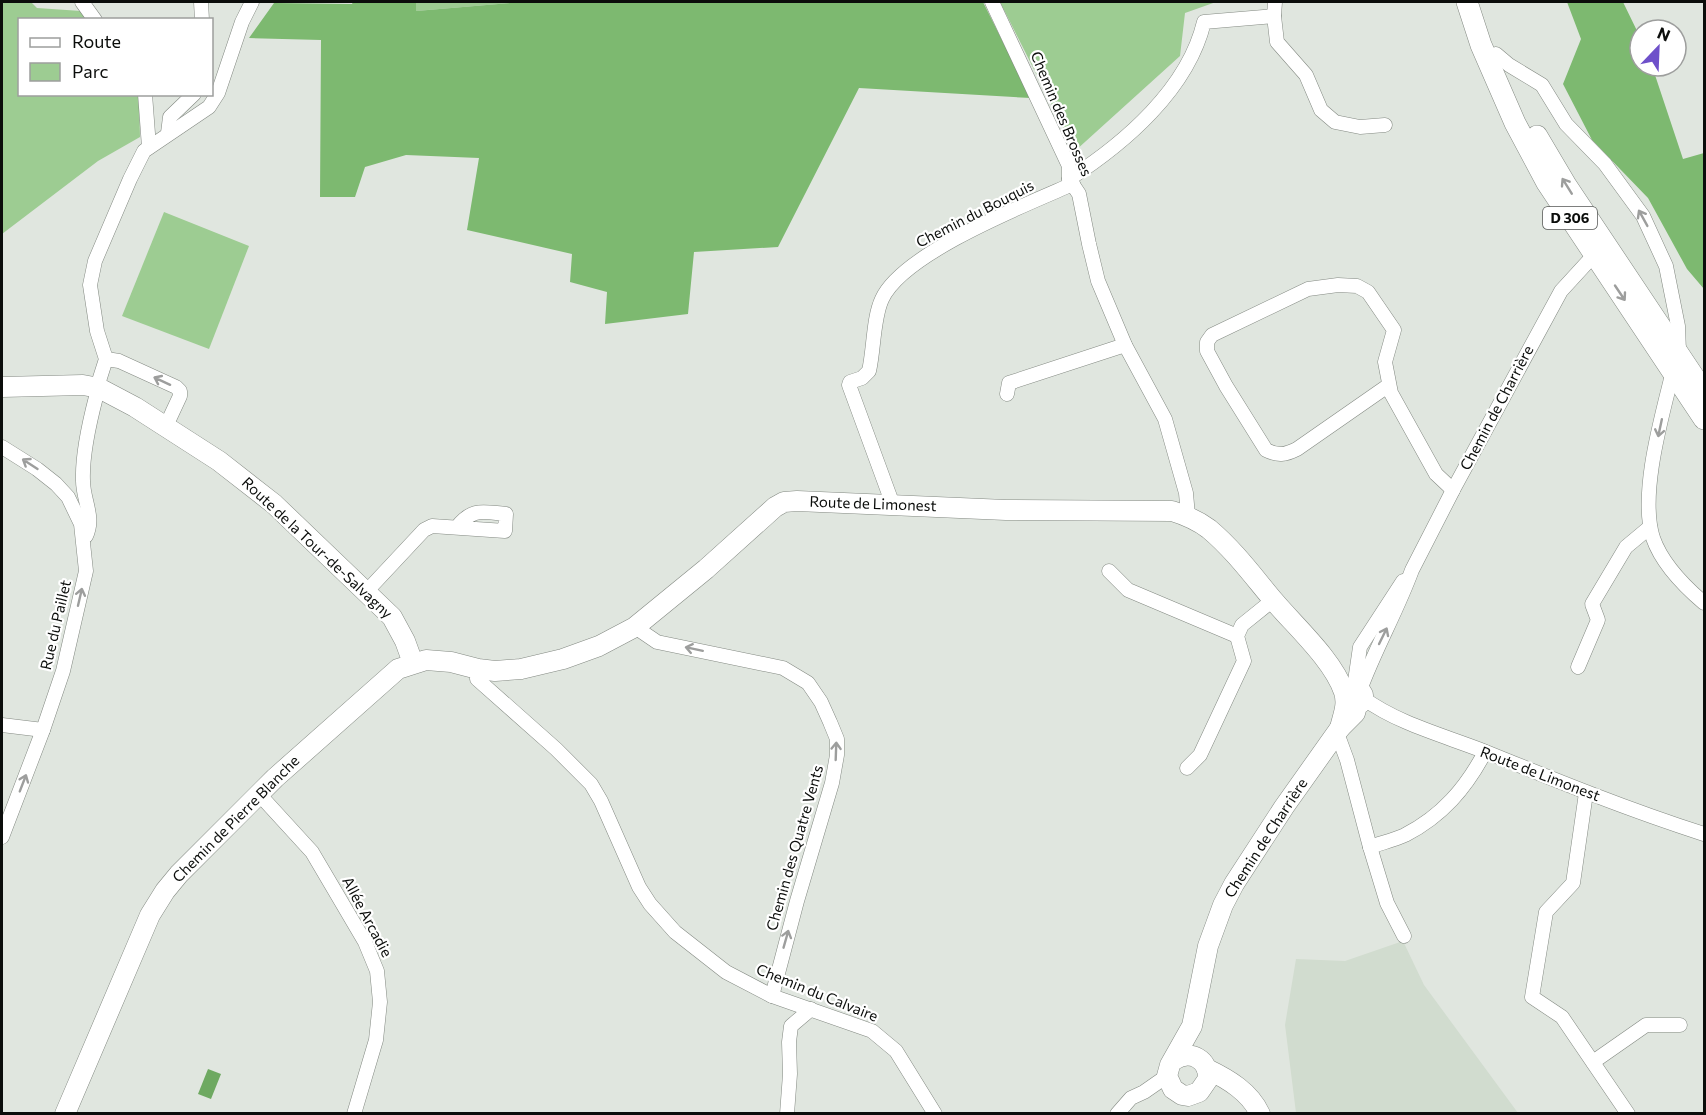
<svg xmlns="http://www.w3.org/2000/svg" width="1706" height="1115" font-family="Commissioner,sans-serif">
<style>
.built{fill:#d1dccf}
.green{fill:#9dcc92}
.forest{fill:#7db970}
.water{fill:#6ea961}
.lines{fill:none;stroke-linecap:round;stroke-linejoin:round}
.street-casing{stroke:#838982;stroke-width:15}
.secondary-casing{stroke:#838982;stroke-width:21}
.primary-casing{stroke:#838982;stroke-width:22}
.street{stroke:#fff;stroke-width:14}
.secondary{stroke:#fff;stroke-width:20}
.primary{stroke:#fff;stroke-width:21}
.oneway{stroke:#9d9e9d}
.labels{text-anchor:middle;stroke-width:4.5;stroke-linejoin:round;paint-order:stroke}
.shield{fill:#fff;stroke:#545654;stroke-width:1.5}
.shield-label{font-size:14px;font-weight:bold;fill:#0b0d0b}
.street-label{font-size:15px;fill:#0b0d0b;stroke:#fff}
</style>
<rect width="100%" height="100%" fill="#e0e6df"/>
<path class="built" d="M1403 941 1424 985 1518 1113H1296L1285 1025 1296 959 1345 961Z"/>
<g class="green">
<path d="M2 2H31L37 8 81 11 88 19 20 20V94L139 95 140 137 98 161 2 234Z"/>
<path d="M416 2H521L416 11Z"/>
<path d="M1000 2H1216L1185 13 1180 56 1075 151Z"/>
<path d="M164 212 249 246 209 349 122 316Z"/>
</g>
<g class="forest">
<path d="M353 2H416V11L521 2H983L1031 98 859 88 778 247 694 252 688 314 605 324 607 292 570 282 572 254 467 230 479 158 406 155 365 167 355 197H320L321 40 249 38 274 3 352 4Z"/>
<path d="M1567 2H1623L1640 37V66H1652L1683 159 1704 153V289L1687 269 1648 198 1592 140 1563 84 1581 39Z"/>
</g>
<path class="water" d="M208 1069 221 1074 211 1099 198 1094Z"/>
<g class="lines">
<defs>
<g id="street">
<path d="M82 2 95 20"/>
<path d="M201 2 202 20"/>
<path d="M992 2 1069 166V179L1079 194 1089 244 1098 281 1125 345 1165 419 1186 493 1188 516"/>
<path d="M1275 2 1274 16 1277 42 1306 75 1321 110 1335 122 1360 127 1385 125"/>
<path d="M1496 54 1509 65 1542 85 1566 124 1605 164 1643 216 1666 266 1678 326 1679 352"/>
<path d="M145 94 149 147"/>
<path d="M168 133 170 117 194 94"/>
<path d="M1069 179C1125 143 1188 89 1204 22L1274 16"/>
<path d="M106 359 119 361 176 387 180 391V396L166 426"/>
<path d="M1673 371C1662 416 1639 494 1653 538 1662 564 1684 586 1704 603"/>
<path d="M1389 385 1297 449C1285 455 1278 456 1266 450L1226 386 1207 351V342L1212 335 1308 289 1338 285 1357 286 1368 292 1394 330 1385 362 1391 393 1436 474 1453 490"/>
<path d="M99 388V381L106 359 97 331 90 285 95 261 130 179 144 151 209 107 218 93 242 22 252 2"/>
<path d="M1007 394 1009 383 1125 345"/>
<path d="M2 447 37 469 56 484 68 497 81 524 86 571 63 671 43 730 2 837"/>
<path d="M893 505 849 385 850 382 862 378 869 371C874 350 873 318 882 299 903 253 1025 205 1073 184"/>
<path d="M86 536C95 517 83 500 83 481 82 457 90 420 96 397"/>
<path d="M1109 571 1128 590 1237 636"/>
<path d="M366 592 424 530 432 526 505 531 506 514C483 512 473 507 457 527"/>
<path d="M635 627 657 642 783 668 808 683 821 702 830 722 837 739V755L832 783 797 901 772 996"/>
<path d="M1578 667 1598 620 1592 604 1626 547 1650 527"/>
<path d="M478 669 477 679 556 749 591 784 601 801 639 887 650 904 675 932 726 972 772 996 872 1031 896 1051 935 1114"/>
<path d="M1354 688 1360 647 1403 581"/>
<path d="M1360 690C1375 649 1397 611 1412 570L1453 490 1561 291 1594 255"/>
<path d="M1363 698C1397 723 1442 735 1481 750 1555 780 1629 810 1704 834"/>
<path d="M2 725 43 730"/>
<path d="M1333 736 1340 741 1347 760 1370 847 1387 903 1404 936"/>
<path d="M1187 768 1200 755 1244 661 1237 636 1242 625 1273 600"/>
<path d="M1586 793 1573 883 1546 912 1532 997 1562 1017 1628 1114"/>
<path d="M259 794 312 852 365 942 377 971 380 1002 376 1040 354 1114"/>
<path d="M1370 847C1381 843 1394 840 1405 835 1442 816 1466 788 1485 752"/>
<path d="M1593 1062 1646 1025H1680"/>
<path d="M787 1114 790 1074 789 1042 791 1026 811 1009"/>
<path d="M1117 1114 1131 1098 1144 1092 1167 1076"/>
</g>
<g id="secondary">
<path d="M2 387 83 385 99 388 135 407 219 461 274 504 392 617 405 641 413 663"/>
<path d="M1174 1060C1191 1049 1209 1060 1208 1079L1199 1092 1188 1096 1182 1095 1173 1089 1167 1076 1170 1065 1192 1026 1208 946 1223 905 1234 884 1284 807 1340 728 1355 713 1357 706 1363 701V695L1360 690 1351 689"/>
<path d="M1207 1069C1228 1079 1250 1092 1260 1114"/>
<path d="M65 1114 150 915 165 891 179 874 275 778 398 669 426 660 451 662 478 669 495 671 521 669 563 659 599 646 635 627 706 569 775 507 784 502 797 501 1006 510 1172 511C1185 515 1197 520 1209 529 1234 550 1253 576 1274 601 1296 627 1333 660 1344 692 1348 705 1343 715 1340 728"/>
</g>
<g id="primary">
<path d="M1467 2 1481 45 1515 123 1547 183 1704 419"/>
<path d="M1537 136 1566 185 1704 392"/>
</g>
</defs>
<use href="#street" class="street-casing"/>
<use href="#secondary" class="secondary-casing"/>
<use href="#primary" class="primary-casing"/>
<use href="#street" class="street"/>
<use href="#secondary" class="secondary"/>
<use href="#primary" class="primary"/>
</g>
<defs><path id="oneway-shaft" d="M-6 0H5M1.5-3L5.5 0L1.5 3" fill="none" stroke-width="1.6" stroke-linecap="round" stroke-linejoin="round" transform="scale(1.5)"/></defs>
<g class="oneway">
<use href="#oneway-shaft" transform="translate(1567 186) rotate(-122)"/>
<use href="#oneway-shaft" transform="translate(1643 218) rotate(-119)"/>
<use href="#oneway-shaft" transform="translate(1620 293) rotate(56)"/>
<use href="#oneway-shaft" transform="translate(162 381) rotate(-155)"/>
<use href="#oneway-shaft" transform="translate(1660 428) rotate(102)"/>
<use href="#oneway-shaft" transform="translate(30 464) rotate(-147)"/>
<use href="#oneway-shaft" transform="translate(80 597) rotate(-77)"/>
<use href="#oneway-shaft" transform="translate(1383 636) rotate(-64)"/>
<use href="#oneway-shaft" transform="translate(694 649) rotate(-168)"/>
<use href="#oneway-shaft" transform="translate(836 751) rotate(-88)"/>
<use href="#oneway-shaft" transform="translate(23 783) rotate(-69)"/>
<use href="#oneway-shaft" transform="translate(786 939) rotate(-74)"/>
</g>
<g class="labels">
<rect class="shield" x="1543" y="207" width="54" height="22" rx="4.5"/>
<g class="shield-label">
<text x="1570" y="223">D 306</text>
</g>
<g class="street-label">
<text transform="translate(1061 114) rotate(67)" y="5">Chemin des Brosses</text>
<text transform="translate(975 214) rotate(-27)" y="5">Chemin du Bouquis</text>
<text transform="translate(1497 408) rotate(-62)" y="5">Chemin de Charrière</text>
<text transform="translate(873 504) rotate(2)" y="5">Route de Limonest</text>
<text transform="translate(317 548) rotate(43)" y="5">Route de la Tour-de-Salvagny</text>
<text transform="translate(56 625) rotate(-77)" y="5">Rue du Paillet</text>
<text transform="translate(1540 774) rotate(21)" y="5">Route de Limonest</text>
<text transform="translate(236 819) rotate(-45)" y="5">Chemin de Pierre Blanche</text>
<text transform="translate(1266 838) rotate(-57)" y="5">Chemin de Charrière</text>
<text transform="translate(795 848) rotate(-74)" y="5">Chemin des Quatre Vents</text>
<text transform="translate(367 917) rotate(62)" y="5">Allée Arcadie</text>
<text transform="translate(817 993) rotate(22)" y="5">Chemin du Calvaire</text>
</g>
</g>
<rect width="1706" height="1115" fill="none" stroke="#0b0d0b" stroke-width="6"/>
<rect x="18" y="18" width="195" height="78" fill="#ffffff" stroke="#9d9e9d" stroke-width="1.5"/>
<rect x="30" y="38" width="30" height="9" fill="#ffffff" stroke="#9d9e9d" stroke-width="1.5"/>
<text x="72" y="48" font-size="18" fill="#0b0d0b">Route</text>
<rect x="30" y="63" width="30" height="18" fill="#9dcc92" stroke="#9d9e9d" stroke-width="1.5"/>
<text x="72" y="78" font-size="18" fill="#0b0d0b">Parc</text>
<g transform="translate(1658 48) rotate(23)"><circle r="28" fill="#ffffff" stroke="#9d9e9d" stroke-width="1.5"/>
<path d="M0-4.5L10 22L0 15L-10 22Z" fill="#6e50ca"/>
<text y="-9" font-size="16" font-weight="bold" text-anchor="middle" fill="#0b0d0b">N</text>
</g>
</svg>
